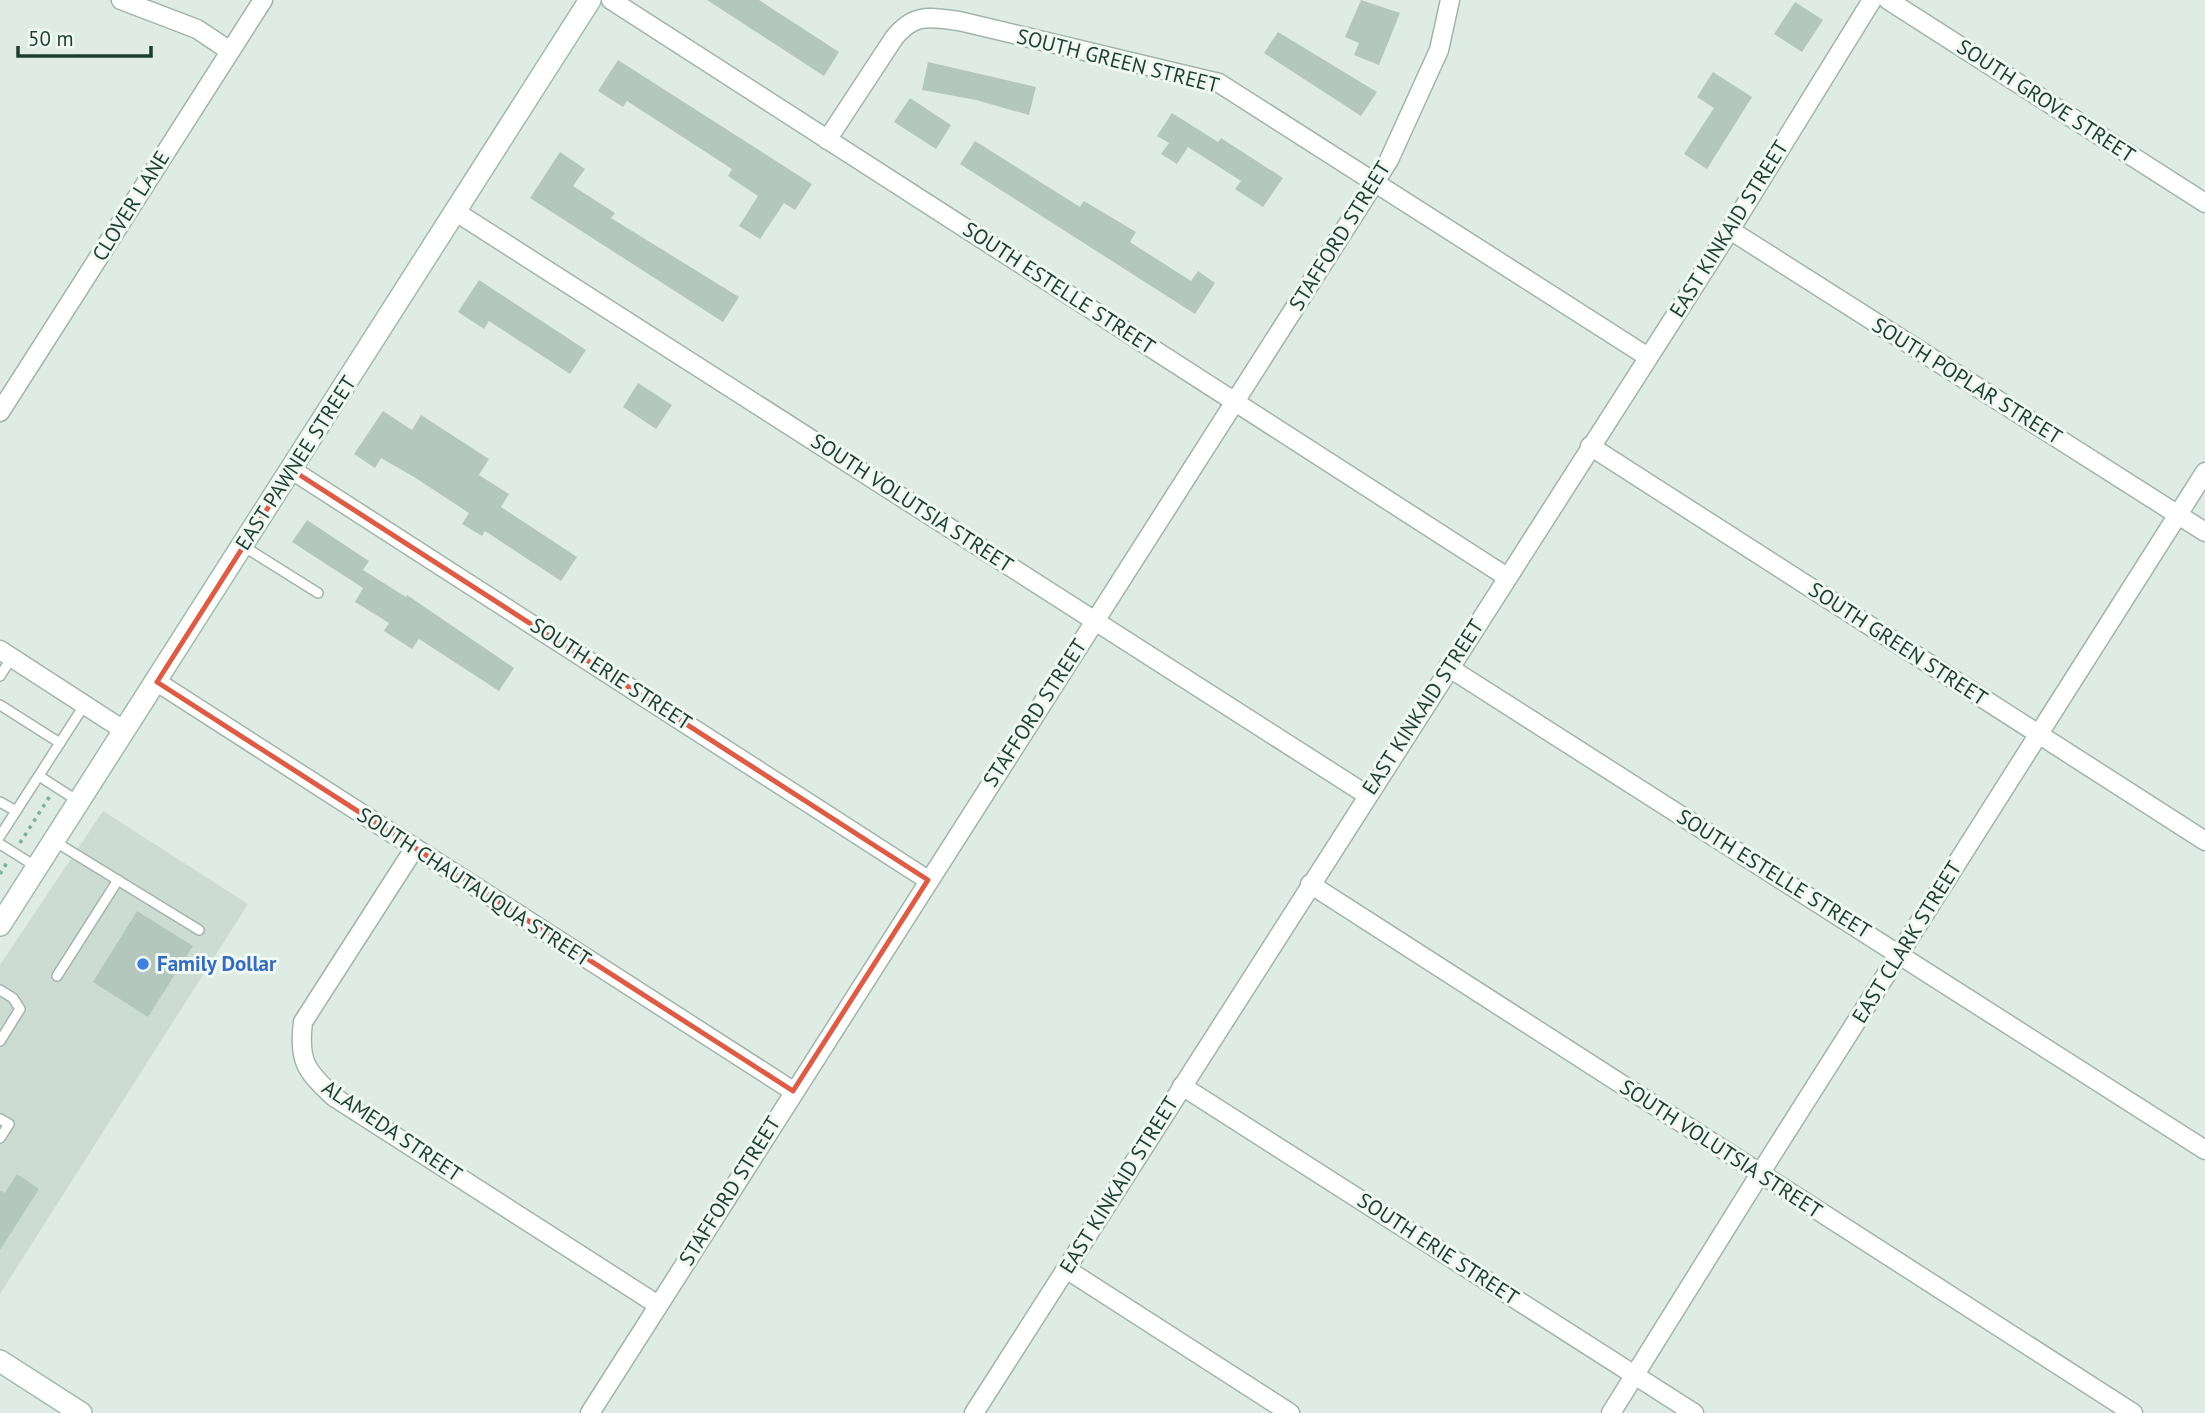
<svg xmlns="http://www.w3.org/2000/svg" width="2205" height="1413" font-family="'PT Sans',sans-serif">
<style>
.built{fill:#cddcd3}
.building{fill:#b4c7bd}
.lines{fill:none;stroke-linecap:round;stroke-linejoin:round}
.service-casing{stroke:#a1b4ac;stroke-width:12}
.minor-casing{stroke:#a1b4ac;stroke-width:21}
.secondary-casing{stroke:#9fbcae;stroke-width:24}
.path{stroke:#7cb39b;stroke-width:3.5;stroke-dasharray:3.5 5;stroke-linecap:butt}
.service{stroke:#fff;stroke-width:9}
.minor{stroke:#fff;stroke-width:18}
.secondary{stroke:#fff;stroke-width:21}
.marked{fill:none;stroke:#dd5c46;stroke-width:5;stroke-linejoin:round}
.shop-dot{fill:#3f7fe0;stroke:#f0f8f3;stroke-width:2.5}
.labels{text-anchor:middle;stroke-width:6;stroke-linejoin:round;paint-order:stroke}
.street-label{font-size:21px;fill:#1e3e32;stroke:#f0f8f3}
.shop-label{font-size:21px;font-weight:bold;fill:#366cbe;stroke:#f0f8f3;text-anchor:start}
</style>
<rect width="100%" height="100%" fill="#dfece5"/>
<path class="built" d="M103 811 248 904 0 1294V965Z"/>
<g class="building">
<path d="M707 0H759L839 52 824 76Z"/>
<path d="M1361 0 1400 13 1379 65 1354 55 1359 43 1345 37Z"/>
<path d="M1795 2 1823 20 1802 52 1774 34Z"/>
<path d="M1278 32 1377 92 1361 116 1264 53Z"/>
<path d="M618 60 812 184 795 210 784 203 760 239 739 226 758 196 728 176 732 169 627 101 623 107 598 91Z"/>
<path d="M928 62 1036 87 1029 115 976 100 922 90Z"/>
<path d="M1713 72 1752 97 1707 169 1684 154 1714 108 1697 97Z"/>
<path d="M910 98 951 125 936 149 894 122Z"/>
<path d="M1172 113 1218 142 1221 138 1283 178 1263 207 1235 189 1241 181 1188 147 1177 164 1161 154 1169 143 1157 136Z"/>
<path d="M975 141 1080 207 1084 201 1136 232 1130 242 1191 281 1198 271 1215 283 1195 314 960 164Z"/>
<path d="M560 152 585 169 573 186 615 213 611 218 739 297 723 322 530 198Z"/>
<path d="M479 280 586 350 570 374 489 321 484 329 458 312Z"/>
<path d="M638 383 672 405 656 429 623 407Z"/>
<path d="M383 411 412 430 421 415 489 459 479 475 509 494 501 507 577 557 561 581 485 531 482 536 462 524 469 513 414 477 381 458 375 468 354 454Z"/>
<path d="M307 520 369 561 363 570 406 597 407 595 514 668 499 691 419 639 412 649 384 631 389 623 355 602 363 588 292 542Z"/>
<path d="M137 911 193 946 148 1017 93 982Z"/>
<path d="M17 1174 39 1189 0 1250V1190L5 1193Z"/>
</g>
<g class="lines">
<defs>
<g id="service">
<path d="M243 546 318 593"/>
<path d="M0 676 12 657"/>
<path d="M0 705 60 743"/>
<path d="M39 776 78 801"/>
<path d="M0 802 16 811"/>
<path d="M0 836 85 704"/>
<path d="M54 841 199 930"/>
<path d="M0 844 35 866"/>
<path d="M57 976 118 880"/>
<path d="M0 990 13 998 20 1009 0 1041"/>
<path d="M0 1119 9 1124 0 1138"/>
</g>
<g id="minor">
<path d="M121 0 197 29 230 51"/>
<path d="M611 0 1507 577"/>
<path d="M1888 0 2205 203"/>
<path d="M827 140 894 38C914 13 929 17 959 21L1219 83 1648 357"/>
<path d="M456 212 1367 795"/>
<path d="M1730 230 2205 532"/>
<path d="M0 412 263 0"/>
<path d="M1590 446 2205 841"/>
<path d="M292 470 928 880"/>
<path d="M0 650 125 731"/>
<path d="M1448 667 2205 1150"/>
<path d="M157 682 793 1091"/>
<path d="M414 849 303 1022C298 1061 306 1071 334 1097L658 1305"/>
<path d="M1310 884 2133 1413"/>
<path d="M1182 1086 1694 1413"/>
<path d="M1066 1269 1290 1413"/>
<path d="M590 1413 1389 160 1439 50 1450 0"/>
<path d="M974 1413 1730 230 1872 0"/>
<path d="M1611 1413 1773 1153 2205 472"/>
</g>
<g id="secondary">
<path d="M0 925 590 0"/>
<path d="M0 1361 81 1413"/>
</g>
</defs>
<use href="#service" class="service-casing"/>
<use href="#minor" class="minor-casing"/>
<use href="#secondary" class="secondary-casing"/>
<g class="path">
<path d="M20 843 50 796"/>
<path d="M0 874 8 861"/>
</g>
<use href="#service" class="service"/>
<use href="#minor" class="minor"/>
<use href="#secondary" class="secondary"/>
</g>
<path class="marked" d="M292 470 928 880 793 1091 157 682Z"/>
<circle class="shop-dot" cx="143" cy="964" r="7"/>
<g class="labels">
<g class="street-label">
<text transform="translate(1118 61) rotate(14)" y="7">SOUTH GREEN STREET</text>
<text transform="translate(2046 101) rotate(33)" y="7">SOUTH GROVE STREET</text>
<text transform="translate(131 206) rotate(-58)" y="7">CLOVER LANE</text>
<text transform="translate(1729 229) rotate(-58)" y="7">EAST KINKAID STREET</text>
<text transform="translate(1340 236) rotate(-58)" y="7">STAFFORD STREET</text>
<text transform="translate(1059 288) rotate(33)" y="7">SOUTH ESTELLE STREET</text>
<text transform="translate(1967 381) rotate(32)" y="7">SOUTH POPLAR STREET</text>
<text transform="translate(296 463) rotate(-57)" y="7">EAST PAWNEE STREET</text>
<text transform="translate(912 503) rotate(33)" y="7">SOUTH VOLUTSIA STREET</text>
<text transform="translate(1898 644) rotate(33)" y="7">SOUTH GREEN STREET</text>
<text transform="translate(611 674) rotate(33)" y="7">SOUTH ERIE STREET</text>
<text transform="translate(1423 707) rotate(-57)" y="7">EAST KINKAID STREET</text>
<text transform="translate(1035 713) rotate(-57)" y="7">STAFFORD STREET</text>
<text transform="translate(1774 874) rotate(32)" y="7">SOUTH ESTELLE STREET</text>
<text transform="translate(474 887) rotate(33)" y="7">SOUTH CHAUTAUQUA STREET</text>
<text transform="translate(1907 942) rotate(-58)" y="7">EAST CLARK STREET</text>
<text transform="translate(392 1131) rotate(34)" y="7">ALAMEDA STREET</text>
<text transform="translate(1721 1149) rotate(33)" y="7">SOUTH VOLUTSIA STREET</text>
<text transform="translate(1119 1185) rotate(-58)" y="7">EAST KINKAID STREET</text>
<text transform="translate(730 1191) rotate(-58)" y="7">STAFFORD STREET</text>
<text transform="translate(1438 1249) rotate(33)" y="7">SOUTH ERIE STREET</text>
</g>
<g class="shop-label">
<text x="157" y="971">Family Dollar</text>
</g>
</g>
<path d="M18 46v10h133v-10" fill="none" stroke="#1e3e32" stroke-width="3.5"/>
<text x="28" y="46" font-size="21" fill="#1e3e32" stroke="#f0f8f3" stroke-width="5" paint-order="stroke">50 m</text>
</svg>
